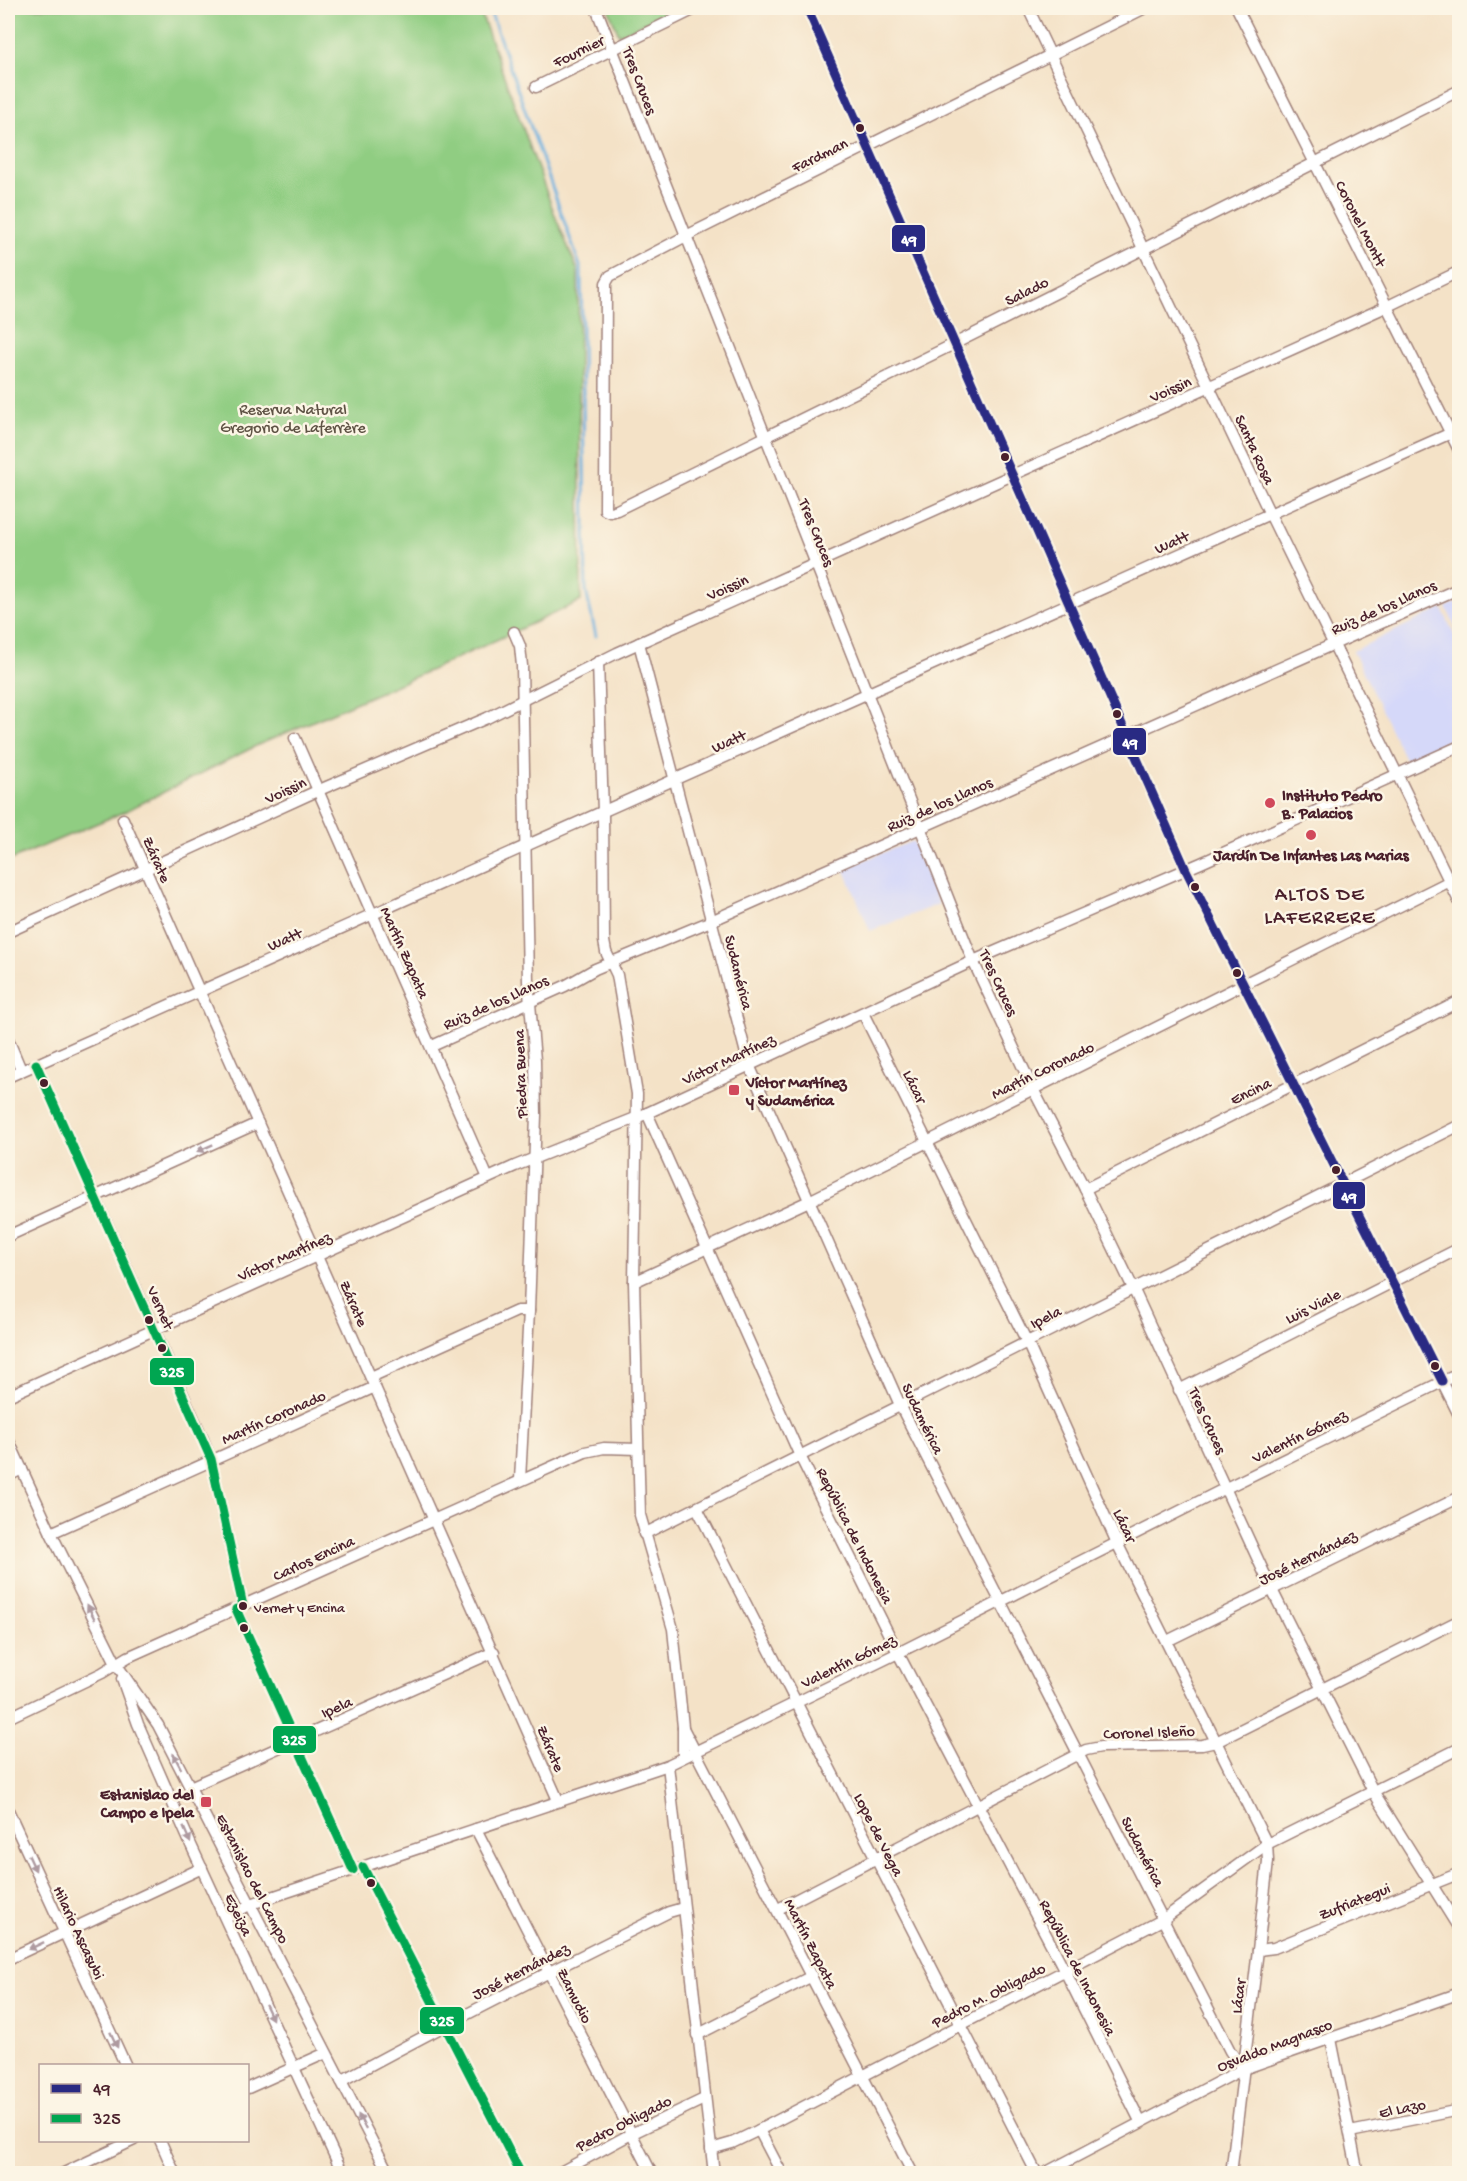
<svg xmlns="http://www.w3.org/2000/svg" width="1467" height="2181" font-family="'Gochi Hand',sans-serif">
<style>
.built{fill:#d5d8f9}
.green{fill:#90cd82;stroke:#6d7656;stroke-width:1.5}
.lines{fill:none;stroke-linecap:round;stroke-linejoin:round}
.stream{stroke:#68addd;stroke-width:3}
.minor-casing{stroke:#9f8079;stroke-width:13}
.minor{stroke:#fff;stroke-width:10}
.bus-1-casing{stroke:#fcf5e5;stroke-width:14}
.bus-2-casing{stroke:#fcf5e5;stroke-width:14}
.bus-1{stroke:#292a83;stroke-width:9}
.bus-2{stroke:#00a651;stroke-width:9}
.oneway{fill:#ae9aa0}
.bus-dot{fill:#4a1f2b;stroke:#fcf5e5;stroke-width:2}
.poi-dot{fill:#d1495b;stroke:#fcf5e5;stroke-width:2}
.labels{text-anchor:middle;stroke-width:5;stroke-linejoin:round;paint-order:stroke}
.bus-label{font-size:14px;fill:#4a1f2b;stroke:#fcf5e5;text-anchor:start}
.street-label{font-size:16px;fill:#4a1f2b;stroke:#fcf5e5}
.park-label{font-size:16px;fill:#5f5345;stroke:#fcf5e5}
.poi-label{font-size:16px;font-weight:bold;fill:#4a1f2b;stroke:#fcf5e5;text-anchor:start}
.quarter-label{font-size:20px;letter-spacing:1.5px;fill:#4a1f2b;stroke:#fcf5e5}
.line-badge{stroke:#fcf5e5;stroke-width:2}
.badge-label{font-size:16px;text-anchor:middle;font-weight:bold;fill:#fff}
</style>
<rect width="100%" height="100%" fill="#fcf5e5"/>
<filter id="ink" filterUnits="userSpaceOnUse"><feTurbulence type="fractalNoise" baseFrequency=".0167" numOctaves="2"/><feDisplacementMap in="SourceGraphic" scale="12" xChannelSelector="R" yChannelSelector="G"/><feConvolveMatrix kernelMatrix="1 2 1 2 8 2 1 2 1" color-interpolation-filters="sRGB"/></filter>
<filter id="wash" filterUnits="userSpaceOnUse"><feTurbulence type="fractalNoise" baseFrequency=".008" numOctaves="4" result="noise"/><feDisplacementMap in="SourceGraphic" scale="24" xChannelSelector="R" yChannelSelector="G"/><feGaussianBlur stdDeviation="1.35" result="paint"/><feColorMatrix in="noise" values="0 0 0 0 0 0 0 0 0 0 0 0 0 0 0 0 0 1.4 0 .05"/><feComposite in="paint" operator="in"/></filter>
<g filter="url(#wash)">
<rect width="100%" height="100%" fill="#f4e2c7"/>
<g class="built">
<path d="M1459 601V635L1446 607Z"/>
<path d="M1442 608 1459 645V735L1406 761 1353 651Z"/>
<path d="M913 841 939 904 870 931 844 868Z"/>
</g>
<g class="green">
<path d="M8 8H479L556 218 578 271 581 601 431 670 258 745 126 811 8 861Z"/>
<path d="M608 8H676L619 35Z"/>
</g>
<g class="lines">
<path class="stream" d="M489 8 581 269 586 591 596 636"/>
</g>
</g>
<g filter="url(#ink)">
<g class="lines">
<defs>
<g id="minor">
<path d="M596 8 973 961 1033 1089 1085 1189 1133 1288 1272 1590 1373 1791 1460 1930"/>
<path d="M807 8 1186 870 1460 1417"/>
<path d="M1028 8 1270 514 1460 903"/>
<path d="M1145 8 686 236 610 276 606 283 605 510 610 512 617 510 954 344 1460 90"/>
<path d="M1237 8 1460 452"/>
<path d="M536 87 697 8"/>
<path d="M514 632 520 646 522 666 528 981 535 1060 536 1115 529 1311 520 1480"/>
<path d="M639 643 749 1065 900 1405 1230 2051 1243 2069"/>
<path d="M598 662 603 812 604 941 606 952 617 975 637 1094 634 1282 640 1515 673 1629 683 1727V1757"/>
<path d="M295 738 488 1178"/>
<path d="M123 819 558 1800"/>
<path d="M8 932 317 791 487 718 617 653 1388 306 1460 271"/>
<path d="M863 1013 1027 1342 1117 1543 1267 1844 1268 1861 1258 1950 1231 2174"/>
<path d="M8 1039 21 1070"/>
<path d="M432 1046 565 986 595 969 711 921 1460 588"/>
<path d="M36 1064 203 1439 211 1459 243 1606"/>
<path d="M8 1077 1460 429"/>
<path d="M647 1113 800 1456 898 1653 1065 1971 1140 2121"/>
<path d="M1085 1189 1460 1001"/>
<path d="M8 1236 258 1123"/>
<path d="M634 1282 809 1201 1460 876"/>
<path d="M371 1377 517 1311H529"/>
<path d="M1179 1390 1460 1248"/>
<path d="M8 1396 515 1166 643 1115 973 961 1201 863 1460 746"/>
<path d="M8 1439 51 1533 117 1665 158 1725 389 2174"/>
<path d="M8 1476 22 1469"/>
<path d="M697 1508 1037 2174"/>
<path d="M51 1533 375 1387"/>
<path d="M644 1534 1460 1125"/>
<path d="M236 1609 353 1870"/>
<path d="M1167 1641 1460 1497"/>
<path d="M122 1679 138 1724 191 1845 343 2174"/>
<path d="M8 1718 102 1673 128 1657 585 1452 604 1448 638 1449"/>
<path d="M683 1728 913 2174"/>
<path d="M668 1765 714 2174"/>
<path d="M190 1787 494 1652"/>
<path d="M8 1810 126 2066"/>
<path d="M476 1829 652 2174"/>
<path d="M363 1867 521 2174"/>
<path d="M778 1909 1086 1750 1101 1747 1202 1745 1216 1742 1460 1620"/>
<path d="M226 1918 251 1904 668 1765 898 1653 1224 1489 1460 1373"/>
<path d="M1258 1950 1274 1948 1460 1873"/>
<path d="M8 1959 202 1868"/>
<path d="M697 2035 812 1976"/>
<path d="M1331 2039 1358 2174"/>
<path d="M341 2081C449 2022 559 1967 669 1912L683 1908"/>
<path d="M248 2088 326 2053"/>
<path d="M759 2130 782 2174"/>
<path d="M1350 2132 1460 2110"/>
<path d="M160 2140 175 2174"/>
<path d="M711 2149 732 2143 759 2130 1162 1920 1267 1844 1460 1748"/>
<path d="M62 2174 134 2140"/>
<path d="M557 2174 631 2134 704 2099"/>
<path d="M1043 2174 1243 2069 1460 1993"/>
</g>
</defs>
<use href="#minor" class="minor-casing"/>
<use href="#minor" class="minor"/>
<defs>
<path id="bus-1" d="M807 8 1186 870 1442 1381"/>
<g id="bus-2">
<path d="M36 1064 211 1459 243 1606"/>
<path d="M236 1609 353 1870"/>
<path d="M363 1867 521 2174"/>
</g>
</defs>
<use href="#bus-1" class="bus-1-casing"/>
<use href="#bus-2" class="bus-2-casing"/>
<use href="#bus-1" class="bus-1"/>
<use href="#bus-2" class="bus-2"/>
</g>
<defs><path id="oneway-solid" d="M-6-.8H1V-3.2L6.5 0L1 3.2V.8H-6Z" transform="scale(1.5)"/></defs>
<g class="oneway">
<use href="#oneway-solid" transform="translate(205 1148) rotate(156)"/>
<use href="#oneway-solid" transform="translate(91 1612) rotate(-117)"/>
<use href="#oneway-solid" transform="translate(177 1761) rotate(-118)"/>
<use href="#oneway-solid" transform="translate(187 1835) rotate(66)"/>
<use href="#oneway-solid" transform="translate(32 1863) rotate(65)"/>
<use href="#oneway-solid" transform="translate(36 1946) rotate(155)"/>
<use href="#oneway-solid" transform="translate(269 2012) rotate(65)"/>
<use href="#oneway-solid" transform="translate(114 2040) rotate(65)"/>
<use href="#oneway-solid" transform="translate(362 2122) rotate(-117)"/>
</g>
</g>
<g class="bus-dot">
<circle cx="860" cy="128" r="5"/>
<circle cx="1005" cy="457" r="5"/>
<circle cx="1117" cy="714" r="5"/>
<circle cx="1195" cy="887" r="5"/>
<circle cx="1237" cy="973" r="5"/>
<circle cx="44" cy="1083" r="5"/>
<circle cx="1336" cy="1170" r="5"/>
<circle cx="149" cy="1320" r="5"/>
<circle cx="162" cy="1348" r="5"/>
<circle cx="1435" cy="1366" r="5"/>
<circle cx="243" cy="1606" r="5"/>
<circle cx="244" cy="1628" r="5"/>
<circle cx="371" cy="1883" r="5"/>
</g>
<g class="poi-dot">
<circle cx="1270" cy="803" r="6"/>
<circle cx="1311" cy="835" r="6"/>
<rect x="728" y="1084" width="12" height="12" rx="3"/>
<rect x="200" y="1796" width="12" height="12" rx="3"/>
</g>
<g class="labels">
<g class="bus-label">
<text x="254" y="1612">Vernet y Encina</text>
</g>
<g class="street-label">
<text transform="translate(578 50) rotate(-26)" y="6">Fournier</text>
<text transform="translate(641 80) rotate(69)" y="6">Tres Cruces</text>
<text transform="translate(819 154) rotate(-26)" y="6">Fardman</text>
<text transform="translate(1362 223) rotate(63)" y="6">Coronel Montt</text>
<text transform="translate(1026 290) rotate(-27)" y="6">Salado</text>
<text transform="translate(1170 388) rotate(-24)" y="6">Voissin</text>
<text transform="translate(1256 449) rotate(65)" y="6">Santa Rosa</text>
<text transform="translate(818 532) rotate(68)" y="6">Tres Cruces</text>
<text transform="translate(1171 541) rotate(-24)" y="6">Watt</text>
<text transform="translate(727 586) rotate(-24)" y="6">Voissin</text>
<text transform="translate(1383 606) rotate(-24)" y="6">Ruiz de los Llanos</text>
<text transform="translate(728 740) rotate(-24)" y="6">Watt</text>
<text transform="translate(285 789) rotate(-25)" y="6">Voissin</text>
<text transform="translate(939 803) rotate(-24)" y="6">Ruiz de los Llanos</text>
<text transform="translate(158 859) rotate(66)" y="6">Zárate</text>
<text transform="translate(284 938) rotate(-24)" y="6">Watt</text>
<text transform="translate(406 952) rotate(66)" y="6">Martín Zapata</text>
<text transform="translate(740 972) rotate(76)" y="6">Sudamérica</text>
<text transform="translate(1000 982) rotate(65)" y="6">Tres Cruces</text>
<text transform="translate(495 1001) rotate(-24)" y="6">Ruiz de los Llanos</text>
<text transform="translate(728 1058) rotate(-25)" y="6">Víctor Martínez</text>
<text transform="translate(1042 1069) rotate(-26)" y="6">Martín Coronado</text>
<text transform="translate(519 1074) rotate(-92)" y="6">Piedra Buena</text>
<text transform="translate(916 1086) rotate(64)" y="6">Lácar</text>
<text transform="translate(1250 1090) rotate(-26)" y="6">Encina</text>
<text transform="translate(284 1255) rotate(-24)" y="6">Víctor Martínez</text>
<text transform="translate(355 1303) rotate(66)" y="6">Zárate</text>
<text transform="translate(1312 1305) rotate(-27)" y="6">Luis Viale</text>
<text transform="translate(162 1307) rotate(66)" y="6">Vernet</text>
<text transform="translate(1045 1316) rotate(-27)" y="6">Ipela</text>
<text transform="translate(273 1416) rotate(-24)" y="6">Martín Coronado</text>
<text transform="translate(924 1418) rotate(64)" y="6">Sudamérica</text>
<text transform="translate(1209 1420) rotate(66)" y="6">Tres Cruces</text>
<text transform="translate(1299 1435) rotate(-26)" y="6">Valentín Gómez</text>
<text transform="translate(1126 1525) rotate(65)" y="6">Lácar</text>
<text transform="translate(856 1535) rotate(63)" y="6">República de Indonesia</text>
<text transform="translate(1307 1556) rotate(-26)" y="6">José Hernández</text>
<text transform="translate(313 1557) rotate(-25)" y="6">Carlos Encina</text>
<text transform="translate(848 1660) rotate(-26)" y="6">Valentín Gómez</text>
<text transform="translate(336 1706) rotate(-24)" y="6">Ipela</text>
<text transform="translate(1149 1731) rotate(-2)" y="6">Coronel Isleño</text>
<text transform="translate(552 1748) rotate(67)" y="6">Zárate</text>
<text transform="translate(880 1834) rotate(63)" y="6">Lope de Vega</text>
<text transform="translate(1144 1851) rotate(63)" y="6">Sudamérica</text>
<text transform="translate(254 1878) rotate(63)" y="6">Estanislao del Campo</text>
<text transform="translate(1354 1900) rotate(-22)" y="6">Zufriategui</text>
<text transform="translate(240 1914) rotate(65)" y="6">Ezeiza</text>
<text transform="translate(80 1932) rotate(65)" y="6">Hilario Ascasubi</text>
<text transform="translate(812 1943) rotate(63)" y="6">Martín Zapata</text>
<text transform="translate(1079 1967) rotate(63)" y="6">República de Indonesia</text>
<text transform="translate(520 1970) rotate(-27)" y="6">José Hernández</text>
<text transform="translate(988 1994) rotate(-27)" y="6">Pedro M. Obligado</text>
<text transform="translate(576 1995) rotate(63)" y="6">Zamudio</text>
<text transform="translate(1237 1996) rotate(-83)" y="6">Lácar</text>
<text transform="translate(1274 2044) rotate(-21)" y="6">Osvaldo Magnasco</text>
<text transform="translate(1402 2107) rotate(-11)" y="6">El Lazo</text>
<text transform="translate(623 2122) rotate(-27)" y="6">Pedro Obligado</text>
</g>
<g class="park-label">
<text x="293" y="414">Reserva Natural<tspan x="293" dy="18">Gregorio de Laferrère</tspan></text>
</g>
<g class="poi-label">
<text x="1282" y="800">Instituto Pedro<tspan x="1282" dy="18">B. Palacios</tspan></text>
<text x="1311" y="860" text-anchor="middle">Jardín De Infantes Las Marias</text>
<text x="746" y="1087">Víctor Martínez<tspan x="746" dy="18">y Sudamérica</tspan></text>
<text x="194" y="1799" text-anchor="end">Estanislao del<tspan x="194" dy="18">Campo e Ipela</tspan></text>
</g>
<g class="quarter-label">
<text x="1320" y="900">ALTOS DE<tspan x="1320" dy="23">LAFERRERE</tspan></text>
</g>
</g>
<g class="line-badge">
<rect x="891" y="224" width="35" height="29" rx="6" fill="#292a83"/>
<rect x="1112" y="727" width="35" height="29" rx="6" fill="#292a83"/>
<rect x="1332" y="1181" width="34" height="29" rx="6" fill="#292a83"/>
<rect x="149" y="1357" width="46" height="29" rx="6" fill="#00a651"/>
<rect x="272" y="1725" width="45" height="29" rx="6" fill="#00a651"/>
<rect x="419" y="2006" width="46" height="29" rx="6" fill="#00a651"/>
</g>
<g class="badge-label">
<text x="909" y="245">49</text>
<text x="1130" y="748">49</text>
<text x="1349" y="1202">49</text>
<text x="172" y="1377">325</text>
<text x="294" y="1745">325</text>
<text x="442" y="2026">325</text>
</g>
<rect width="1467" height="2181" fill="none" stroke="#fcf5e5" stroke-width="30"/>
<rect x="39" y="2064" width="210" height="78" fill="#fcf5e5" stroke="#b59f9b" stroke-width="1.5"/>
<rect x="51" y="2084" width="30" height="9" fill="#292a83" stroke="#b59f9b" stroke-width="1.5"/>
<text x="93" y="2094" font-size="18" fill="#4a1f2b">49</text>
<rect x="51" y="2114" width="30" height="9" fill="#00a651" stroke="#b59f9b" stroke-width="1.5"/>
<text x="93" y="2124" font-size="18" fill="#4a1f2b">325</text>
</svg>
